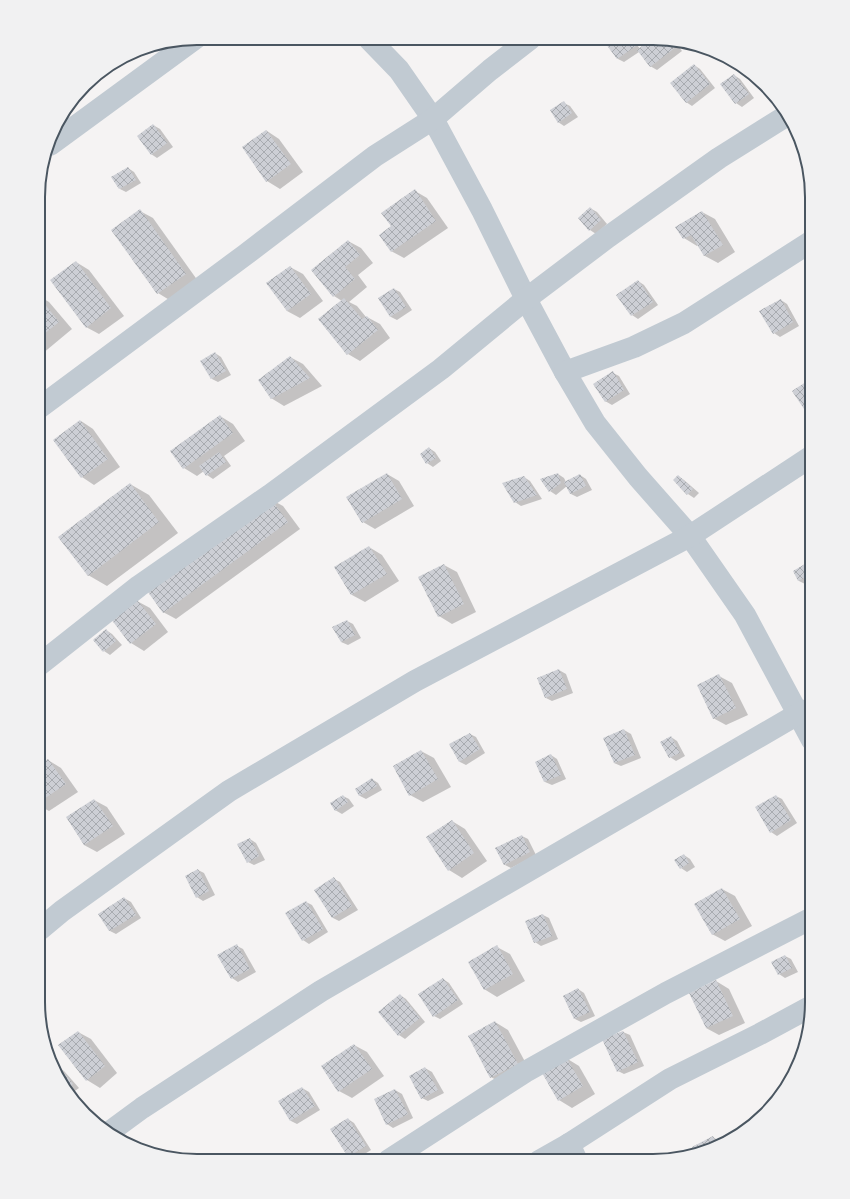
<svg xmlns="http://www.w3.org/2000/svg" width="850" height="1199" font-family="Commissioner,sans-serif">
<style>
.shadow{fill:#0003}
.building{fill:url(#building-cross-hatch)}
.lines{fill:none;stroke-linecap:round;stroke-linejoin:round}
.minor{stroke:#c1cad2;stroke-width:22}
.rim{fill:none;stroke:#4a5661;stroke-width:2}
</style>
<defs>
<pattern id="building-cross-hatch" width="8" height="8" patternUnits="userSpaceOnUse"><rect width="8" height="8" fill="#cdcfd5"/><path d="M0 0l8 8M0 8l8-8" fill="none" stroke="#a8abb0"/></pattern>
</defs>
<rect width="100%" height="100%" fill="#f5f3f3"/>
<g class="shadow">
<path d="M607 39H633L640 49 653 39H673L682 51 657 70 650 66 639 52 624 62 618 59 605 41Z"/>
<path d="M694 65 700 69 715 88 692 106 686 102Z"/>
<path d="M734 75 740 79 754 98 742 107 736 103Z"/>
<path d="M564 103 570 106 578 117 564 126 558 122Z"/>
<path d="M153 125 160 129 173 147 157 158 151 154Z"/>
<path d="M267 131 279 139 303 172 280 189 267 181Z"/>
<path d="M128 168 134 172 141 183 126 192 120 189Z"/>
<path d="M415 191 427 198 448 228 404 258 391 251 392 226Z"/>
<path d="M590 208 597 212 607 224 596 234 590 230Z"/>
<path d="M140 211 153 218 198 281 171 301 158 293Z"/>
<path d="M702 212 715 219 735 252 718 263 705 256 698 245 697 246 684 238Z"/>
<path d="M348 241 361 248 373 263 358 275 367 287 349 302 357 306 366 317H367L380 324 390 338 360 361 348 354 342 301 334 296Z"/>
<path d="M76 262 89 270 124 316 99 334 86 327Z"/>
<path d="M290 267 303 274 323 301 300 318 287 311Z"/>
<path d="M638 281 644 285 658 305 638 319 632 315Z"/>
<path d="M394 289 400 292 412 310 397 320 391 317 379 299Z"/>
<path d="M39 296 49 302 72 329 42 354 39 352Z"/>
<path d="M781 300 787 304 799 326 780 337 774 333 761 312Z"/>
<path d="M215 353 221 357 231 375 218 382 212 379Z"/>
<path d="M290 357 303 364 322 386 284 406 271 398Z"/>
<path d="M613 373 619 376 630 394 612 405 605 401Z"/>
<path d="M220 416 233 424 245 441 224 456 231 466 213 479 207 475 204 471 197 476 184 468 172 451Z"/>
<path d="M81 421 93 429 120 467 94 485 82 477Z"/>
<path d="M429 448 435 452 441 461 433 467 427 463Z"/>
<path d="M387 474 399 481 414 506 375 529 363 522Z"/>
<path d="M558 474 564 478 566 482 580 475 586 479 592 490 577 497 571 494 567 486 556 495 550 491Z"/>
<path d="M678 476 684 480 699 493 694 498 688 494 674 480Z"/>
<path d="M524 477 530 481 542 499 521 506 515 502Z"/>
<path d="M130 484 149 495 178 533 107 586 88 575Z"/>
<path d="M270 499 283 506 300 529 176 619 163 612Z"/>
<path d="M369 547 382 555 399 581 365 602 352 595 335 567Z"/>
<path d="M812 563V580L805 584 799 581 794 571Z"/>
<path d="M444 565 457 572 476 612 452 624 439 616 419 577Z"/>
<path d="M137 601 150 608 168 632 144 651 131 643Z"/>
<path d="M347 621 353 624 361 638 348 645 341 642Z"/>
<path d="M106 630 112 634 122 645 110 655 104 651 94 640Z"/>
<path d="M559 670 566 674 573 693 552 701 546 698Z"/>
<path d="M719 676 732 683 748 715 726 725 713 718Z"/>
<path d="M624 730 631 734 641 758 621 766 614 763Z"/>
<path d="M470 734 476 737 485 753 466 765 460 762 451 745Z"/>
<path d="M671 737 677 741 685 756 676 761 670 757Z"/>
<path d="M421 751 434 758 451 787 423 802 410 795Z"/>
<path d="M551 755 557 759 566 779 552 785 545 782 536 762Z"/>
<path d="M48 760 61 768 78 792 49 811 38 805V767Z"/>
<path d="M372 779 378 783 382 790 366 799 360 796 356 789Z"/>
<path d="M343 796 349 799 354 806 342 814 335 810Z"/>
<path d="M776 796 782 799 797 823 777 836 771 832Z"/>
<path d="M94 800 107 807 125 834 97 852 84 845Z"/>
<path d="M452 821 465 829 487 861 462 878 449 870Z"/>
<path d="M522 836 528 839 536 855 511 868 505 865Z"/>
<path d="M250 839 256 843 265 860 254 865 248 862Z"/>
<path d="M684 855 690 859 695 867 687 872 681 868Z"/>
<path d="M198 870 204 873 215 895 203 901 197 897Z"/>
<path d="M334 879 340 882 358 910 339 921 333 918 316 890Z"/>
<path d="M722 889 735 896 752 926 725 941 712 934Z"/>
<path d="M124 898 131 902 141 918 116 934 110 931 99 915Z"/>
<path d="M306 902 312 905 328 932 309 944 303 940Z"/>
<path d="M543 915 549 918 558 939 541 946 535 942Z"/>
<path d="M237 946 243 949 256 972 238 982 232 978Z"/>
<path d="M497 947 510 954 525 981 497 997 484 989Z"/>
<path d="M785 956 791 959 798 972 785 978 779 974Z"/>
<path d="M443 979 449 983 463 1004 440 1019 434 1016Z"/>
<path d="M716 981 729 989 745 1023 719 1035 706 1028Z"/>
<path d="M578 989 584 993 595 1016 581 1022 575 1019 564 996Z"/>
<path d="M400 995 406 999 425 1022 405 1039 399 1035Z"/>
<path d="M495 1022 508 1030 530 1071 504 1085 491 1077Z"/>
<path d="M78 1032 91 1039 117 1073 100 1088 87 1080Z"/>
<path d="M623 1032 630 1035 644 1066 624 1074 618 1071 604 1040Z"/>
<path d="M354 1045 367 1052 384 1076 352 1098 339 1091Z"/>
<path d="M566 1058 579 1066 595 1094 572 1108 559 1100Z"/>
<path d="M58 1067 64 1071 79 1088 72 1093 54 1072V1071Z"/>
<path d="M425 1068 432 1072 444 1093 428 1101 422 1098Z"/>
<path d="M302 1088 309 1092 320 1110 297 1124 291 1121 280 1102Z"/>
<path d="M395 1090 402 1094 413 1118 393 1128 387 1124Z"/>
<path d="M348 1119 354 1123 371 1150 355 1160 348 1156Z"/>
<path d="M713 1137 719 1141 722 1145 695 1151 693 1147Z"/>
</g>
<g class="building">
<path d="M605 39H630L636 46 617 59 603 40Z"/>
<path d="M651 39H670L676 47 650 67 637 50Z"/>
<path d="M694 64 710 84 686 103 670 83Z"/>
<path d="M734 74 749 94 735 104 720 84Z"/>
<path d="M564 101 572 113 558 123 550 110Z"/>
<path d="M153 124 167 143 151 155 137 136Z"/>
<path d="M266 130 291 164 266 182 242 147Z"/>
<path d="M128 167 136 180 119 189 111 177Z"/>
<path d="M415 189 436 221 391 252 379 235 391 226 381 213Z"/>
<path d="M590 207 601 220 589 231 578 218Z"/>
<path d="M140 209 186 274 157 294 111 230Z"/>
<path d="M702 211 723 245 704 256 691 235 683 239 675 227Z"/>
<path d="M348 240 360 255 345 267 355 279 333 297 311 270Z"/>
<path d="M76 261 111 308 86 328 50 280Z"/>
<path d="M290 266 311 294 287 311 266 283Z"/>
<path d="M638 280 653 302 631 316 616 295Z"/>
<path d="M394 288 406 307 390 317 378 298Z"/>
<path d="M39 297 59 322 39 338Z"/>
<path d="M344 298 362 319 367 316 378 330 347 355 318 319Z"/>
<path d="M781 299 793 322 773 334 759 311Z"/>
<path d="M215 352 226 371 211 379 200 361Z"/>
<path d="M290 356 310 378 271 399 258 380Z"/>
<path d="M613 371 624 390 605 402 593 384Z"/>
<path d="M812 378V413L808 415 792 391Z"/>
<path d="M220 415 233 433 183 469 170 451Z"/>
<path d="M80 420 108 459 81 478 53 440Z"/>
<path d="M429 447 436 458 426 464 420 454Z"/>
<path d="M219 452 226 462 206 476 199 466Z"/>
<path d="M387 473 402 499 362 523 346 497Z"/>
<path d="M558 473 561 483 549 492 540 479Z"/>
<path d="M580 474 586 486 570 494 564 482Z"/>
<path d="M678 475 693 489 687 495 673 480Z"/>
<path d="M524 476 537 495 514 503 502 483Z"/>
<path d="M130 483 159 522 88 576 58 537Z"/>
<path d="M270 498 288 522 163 613 145 588Z"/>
<path d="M369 546 387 574 351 595 334 567Z"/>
<path d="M810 561 812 563V574L798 581 793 571Z"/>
<path d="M444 564 464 604 438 617 418 577Z"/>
<path d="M137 600 156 624 130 644 111 619Z"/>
<path d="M347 620 355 635 341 642 332 627Z"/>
<path d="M106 629 116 641 103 652 93 640Z"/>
<path d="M559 669 567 689 545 698 537 678Z"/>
<path d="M719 674 736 708 713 719 697 685Z"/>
<path d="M624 729 635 755 614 763 603 738Z"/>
<path d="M470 733 480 749 459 762 449 744Z"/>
<path d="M671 736 680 753 669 758 660 742Z"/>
<path d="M421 750 438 779 409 796 393 766Z"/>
<path d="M551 754 561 775 544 782 535 762Z"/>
<path d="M48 759 66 784 38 803V766Z"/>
<path d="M372 778 377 786 359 796 355 789Z"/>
<path d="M343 795 348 802 335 811 330 803Z"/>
<path d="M776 795 791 820 770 833 755 807Z"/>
<path d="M94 799 113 826 84 845 66 817Z"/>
<path d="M452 820 474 853 448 871 426 837Z"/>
<path d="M522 835 530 852 504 865 495 848Z"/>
<path d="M250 838 259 856 247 863 237 844Z"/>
<path d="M684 854 689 863 680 869 674 860Z"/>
<path d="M198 869 209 891 196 898 185 876Z"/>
<path d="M334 877 352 906 332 918 314 890Z"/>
<path d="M722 888 740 919 712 935 694 904Z"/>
<path d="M124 897 136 915 109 931 98 914Z"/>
<path d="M306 901 323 929 302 941 285 913Z"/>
<path d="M543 914 552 936 534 943 525 921Z"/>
<path d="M237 944 250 969 231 979 217 955Z"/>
<path d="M497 945 513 974 484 990 468 962Z"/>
<path d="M785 955 792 968 778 975 771 962Z"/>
<path d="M443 978 458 1000 433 1017 418 994Z"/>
<path d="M716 980 733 1016 706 1028 689 993Z"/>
<path d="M578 988 590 1012 574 1019 563 996Z"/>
<path d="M400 994 420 1018 398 1036 378 1012Z"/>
<path d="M495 1021 518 1064 490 1078 468 1036Z"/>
<path d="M78 1031 105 1066 86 1081 58 1045Z"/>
<path d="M623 1031 638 1062 617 1072 602 1039Z"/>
<path d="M354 1044 372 1069 338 1092 321 1066Z"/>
<path d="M566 1057 583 1086 558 1101 541 1071Z"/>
<path d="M58 1066 73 1084 68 1088 54 1072V1069Z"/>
<path d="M425 1067 438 1090 421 1099 409 1076Z"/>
<path d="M302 1087 315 1106 290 1121 278 1101Z"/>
<path d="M395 1089 408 1114 386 1125 374 1099Z"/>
<path d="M348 1118 366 1146 348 1157 330 1129Z"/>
<path d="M713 1136 718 1146 694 1151 692 1147Z"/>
</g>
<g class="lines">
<g class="minor">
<path d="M369 39 399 70 433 119 482 210 526 299 565 372 595 423 638 477 690 536 745 615 812 740"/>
<path d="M50 145 196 38"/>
<path d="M565 372 634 347 684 323 812 241"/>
<path d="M39 408 245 255 375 156 433 119 490 70 530 39"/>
<path d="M39 665 139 586 270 495 441 369 526 299 608 237 719 158 786 116"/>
<path d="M38 931 62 911 229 791 415 681 690 536 812 456"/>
<path d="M108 1133 142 1108 321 991 798 714 812 708"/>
<path d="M569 1144 577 1161"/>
<path d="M389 1160 525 1072 666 993 812 918"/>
<path d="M539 1161 569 1144 670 1079 760 1034 812 1006"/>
</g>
</g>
<path d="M0 0H850V1199H0ZM197 45H653A152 152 0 0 1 805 197V1002A152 152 0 0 1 653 1154H197A152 152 0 0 1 45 1002V197A152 152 0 0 1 197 45Z" fill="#f1f1f2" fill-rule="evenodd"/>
<path class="rim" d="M197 45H653A152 152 0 0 1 805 197V1002A152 152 0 0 1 653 1154H197A152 152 0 0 1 45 1002V197A152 152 0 0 1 197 45Z"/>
</svg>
